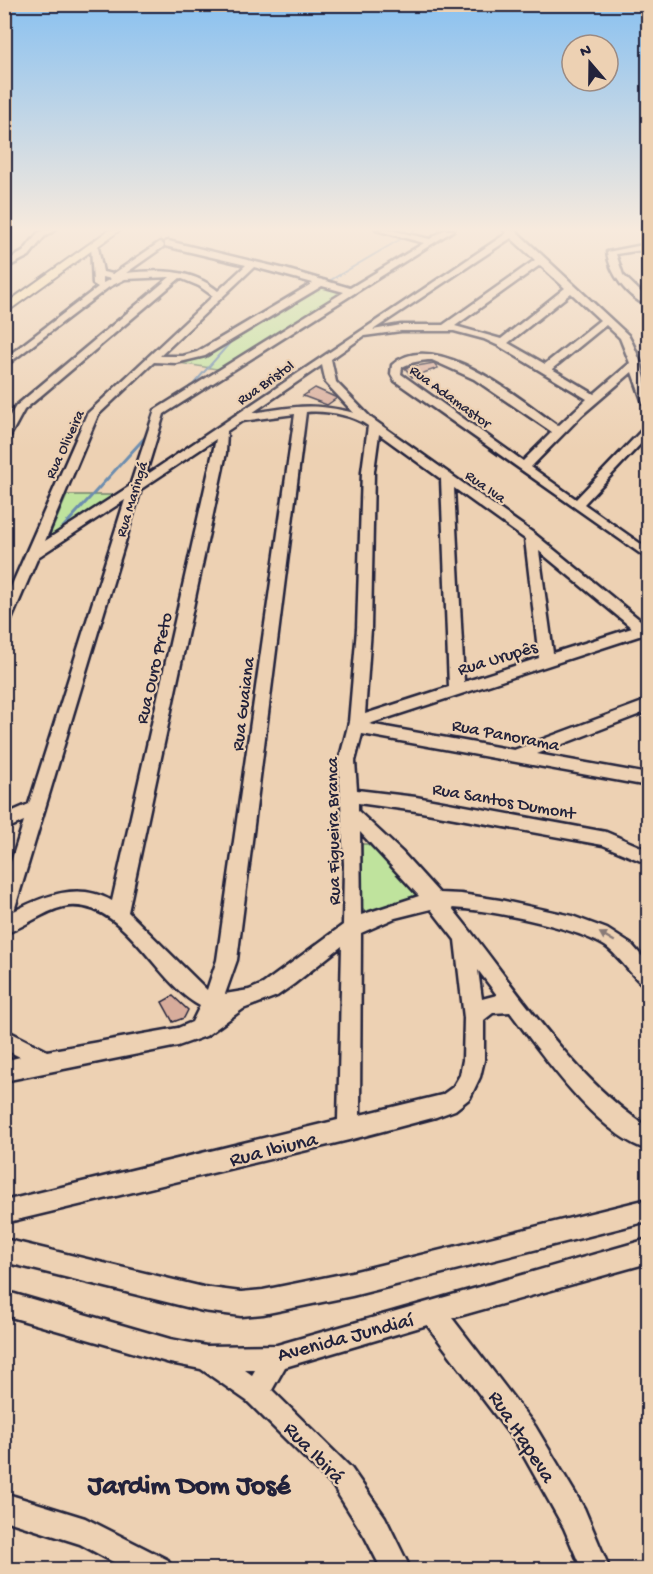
<svg xmlns="http://www.w3.org/2000/svg" width="653" height="1574" font-family="'Gochi Hand',sans-serif">
<style>
.green{fill:#bfe39d;stroke:#70826c;stroke-width:1.5}
.lines{fill:none;stroke-linecap:round;stroke-linejoin:round}
.stream-far1{stroke:#6c8daf;stroke-width:2}
.stream{stroke:#6c8daf;stroke-width:3}
.building{fill:#d7ac9b;stroke:#22223b;stroke-width:1.5}
.minor-casing{stroke:#22223b;stroke-width:5}
.major-casing{stroke:#22223b;stroke-width:4}
.minor{fill:#edd1b3;fill-rule:evenodd}
.major{fill:#f8deab;fill-rule:evenodd}
.oneway{fill:#887a77}
.labels{text-anchor:middle;stroke-width:4.5;stroke-linejoin:round;paint-order:stroke}
.far-street-label{font-size:15px;fill:#22223b;stroke:#edd1b3}
.street-label{font-size:18px;fill:#22223b;stroke:#edd1b3}
.near-street-label{font-size:21px;fill:#22223b;stroke:#edd1b3}
.near-district-label{font-size:28px;font-weight:bold;fill:#22223b;stroke:#edd1b3}
</style>
<rect width="100%" height="100%" fill="#edd1b3"/>
<filter id="ink" filterUnits="userSpaceOnUse"><feTurbulence type="fractalNoise" baseFrequency=".0167" numOctaves="2"/><feDisplacementMap in="SourceGraphic" scale="12" xChannelSelector="R" yChannelSelector="G"/><feConvolveMatrix kernelMatrix="1 2 1 2 8 2 1 2 1" color-interpolation-filters="sRGB"/></filter>
<g filter="url(#ink)">
<g class="green">
<path d="M320 285 345 292 223 370 179 363 207 356Z"/>
<path d="M67 495H118L49 537Z"/>
<path d="M362 844H368L424 894 421 899 369 914 362 909Z"/>
</g>
<g class="lines">
<g class="stream-far1">
<path d="M324 284 416 230"/>
<path d="M190 388 235 337"/>
</g>
<g class="stream">
<path d="M184 394 191 386"/>
<path d="M160 420 171 408"/>
<path d="M55 536 149 433"/>
</g>
</g>
<g class="building">
<path d="M434 363 438 368 412 377 405 368Z"/>
<path d="M315 388 337 398 327 405 303 396Z"/>
<path d="M173 996 188 1010 184 1018 173 1022 162 1002Z"/>
</g>
<g class="lines">
<defs>
<g id="minor">
<path d="M45 230H55L44 237 29 256 4 269V262L23 252 38 233Z"/>
<path d="M376 230H390L430 239 444 230H454L164 414 145 476 507 233 504 230 516 231 628 335C640 356 648 381 648 406L643 403 632 372 582 415 531 467 576 499 644 428 648 427V436L584 504 648 549V559L395 381 391 374 392 365C434 325 523 402 558 426L587 399 499 346 484 339 454 331H401L364 336 331 359 336 382 371 418 536 535 645 624 648 623V633L369 724 514 750 648 700V711L537 754 648 774V786L362 734 355 761 357 790 416 797 606 832 648 850V864L603 845 416 811 358 803V811L402 852 439 893 461 894 500 900 572 916 607 929 632 945 648 963V987C635 982 620 956 605 946 573 926 490 910 452 908 511 980 571 1078 648 1127V1150C596 1133 543 1055 510 1012L493 1013 484 1020V1060L480 1077 470 1098 455 1110 436 1117 349 1140 4 1223V1201L338 1120 342 946 294 984 277 996 243 1009 206 1036 178 1046 4 1081V1061L20 1057 4 1049V1029L47 1051 178 1028 192 1022 200 1006C154 982 123 895 63 907 42 912 25 927 4 934V884L24 821 4 830V815L29 804 125 500 38 557 11 620 4 624V603L87 414 213 296 199 286 180 278 24 410 10 436 4 439V425L16 406 170 277 125 279 109 287 4 367V359L98 287 93 284 91 245 98 247 103 272 113 274 160 242 164 245 163 247 126 273C158 270 191 268 218 291L246 265 165 246V242L168 241 285 269 350 288 424 243ZM511 238 535 260 443 325H401L373 330ZM540 265 565 288 501 339 455 326ZM254 267 313 283 197 352 183 356H160ZM103 277 111 279 103 283ZM322 286 344 292 155 410 130 486 45 541 98 415 154 362 176 363 205 356ZM571 293 600 320 545 364 508 343ZM606 325 620 338 630 363 594 394 552 369ZM432 360 474 379 552 432 523 461 401 374 402 367C412 362 421 360 432 360ZM322 365 326 383 354 413C311 402 294 407 252 413ZM306 412C325 410 353 415 368 426L362 471 357 629 349 722 339 761 344 864 343 925 263 984 249 990 225 994 237 960ZM295 414 217 960 207 990 128 912 226 453 227 431 242 421ZM379 434 441 479 449 687 365 714 371 629 374 471ZM216 439 112 901C79 882 46 895 14 911L141 489ZM454 488 525 539 539 658 464 682ZM539 551 632 628 553 653ZM360 832 419 896 361 915ZM431 909 455 940 464 1018 463 1060 460 1075 453 1087 442 1095 360 1115 361 933 395 918ZM478 970 497 995 482 999Z"/>
<path d="M648 244V249L616 254 623 275 648 299V306C627 297 610 274 607 252Z"/>
<path d="M648 1199V1221L352 1296 263 1314 241 1316 203 1311 4 1262V1239L203 1287 241 1292 263 1290 352 1272Z"/>
<path d="M648 1239V1263L452 1318 535 1426 584 1508 610 1570H582L564 1528 517 1444 427 1325 285 1367 272 1390 351 1468 385 1517 411 1570H382L365 1537 333 1486 247 1401 201 1369 170 1363 4 1315V1291L170 1339 206 1346 277 1345ZM245 1370H255L252 1375Z"/>
<path d="M4 1493 85 1518 168 1560 172 1570H128L80 1544 4 1520Z"/>
</g>
<path id="major" d="M109 230H120L4 314V305Z"/>
</defs>
<use href="#minor" class="minor-casing"/>
<use href="#major" class="major-casing"/>
<use href="#minor" class="minor"/>
<use href="#major" class="major"/>
</g>
<defs><path id="oneway-solid" d="M-6-.8H1V-3.2L6.5 0L1 3.2V.8H-6Z" transform="scale(1.5)"/></defs>
<use class="oneway" href="#oneway-solid" transform="translate(607 937) rotate(-150)"/>
</g>
<linearGradient id="sky" x2="0" y2="1"><stop stop-color="#8ac1f0"/><stop offset="0.51" stop-color="#f7eadd"/><stop offset="1" stop-color="#f7eadd" stop-opacity="0"/></linearGradient>
<rect width="653" height="450" fill="url(#sky)"/>
<g class="labels">
<g class="far-street-label">
<text transform="translate(265 382) rotate(-35)" y="5">Rua Bristol</text>
<text transform="translate(451 396) rotate(36)" y="5">Rua Adamastor</text>
<text transform="translate(64 444) rotate(-65)" y="5">Rua Oliveira</text>
<text transform="translate(486 486) rotate(35)" y="5">Rua Iva</text>
<text transform="translate(131 499) rotate(-73)" y="5">Rua Maringá</text>
</g>
<g class="street-label">
<text transform="translate(497 657) rotate(-17)" y="6">Rua Urupês</text>
<text transform="translate(153 668) rotate(-77)" y="6">Rua Ouro Preto</text>
<text transform="translate(242 704) rotate(-83)" y="6">Rua Guaiana</text>
<text transform="translate(506 734) rotate(11)" y="6">Rua Panorama</text>
<text transform="translate(504 800) rotate(10)" y="6">Rua Santos Dumont</text>
<text transform="translate(332 831) rotate(-91)" y="6">Rua Figueira Branca</text>
</g>
<g class="near-street-label">
<text transform="translate(273 1148) rotate(-14)" y="7">Rua Ibiuna</text>
<text transform="translate(345 1336) rotate(-15)" y="7">Avenida Jundiaí</text>
<text transform="translate(523 1436) rotate(57)" y="7">Rua Itapeva</text>
<text transform="translate(315 1452) rotate(46)" y="7">Rua Ibirá</text>
</g>
<g class="near-district-label">
<text x="189" y="1493">Jardim Dom José</text>
</g>
</g>
<rect width="653" height="1574" fill="none" stroke="#edd1b3" stroke-width="24"/>
<rect x="12" y="12" width="629" height="1550" fill="none" stroke="#22223b" stroke-width="2" filter="url(#ink)"/>
<g transform="translate(590 63) rotate(340)"><circle r="28" fill="#edd1b3" stroke="#9c8b83" stroke-width="1.5"/>
<path d="M0-4.5L10 22L0 15L-10 22Z" fill="#22223b"/>
<text y="-9" font-size="16" font-weight="bold" text-anchor="middle" fill="#22223b">N</text>
</g>
</svg>
